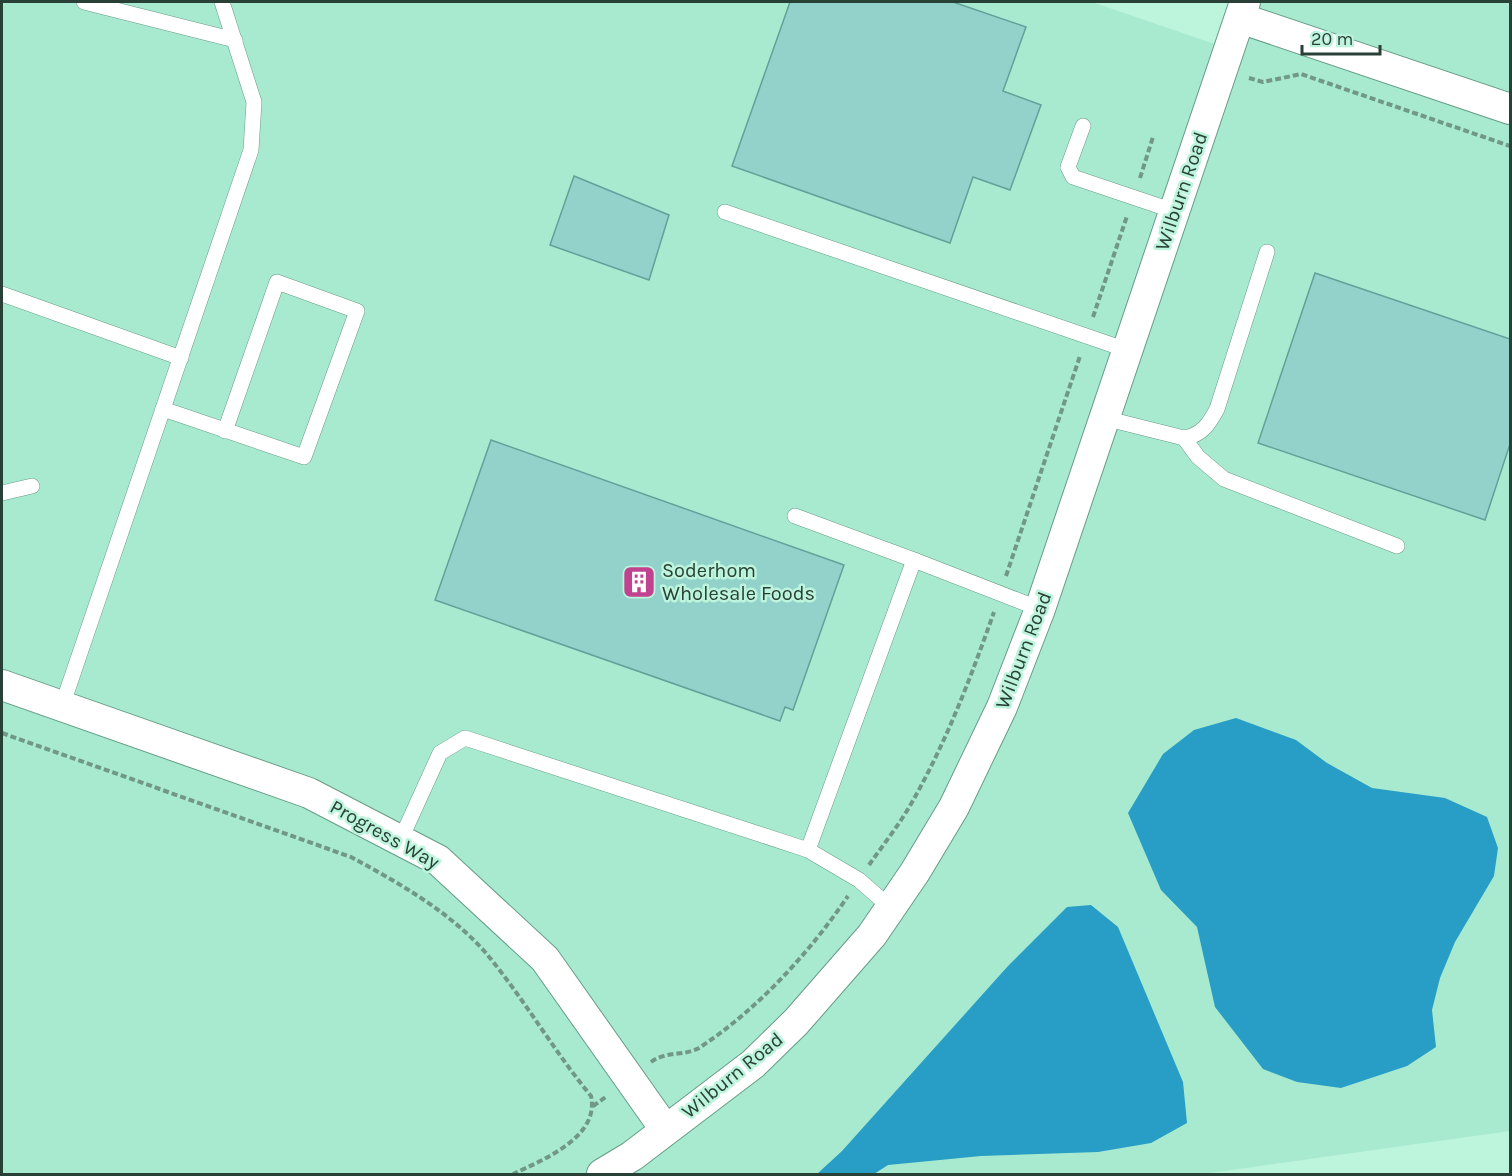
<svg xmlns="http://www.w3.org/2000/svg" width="1512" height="1176" font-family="Karla,sans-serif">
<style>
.built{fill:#a8eacf}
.water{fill:#289dc6}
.building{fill:#92d2ca;stroke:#62a19a;stroke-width:1.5}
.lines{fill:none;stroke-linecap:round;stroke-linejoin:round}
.lane-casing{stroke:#679c87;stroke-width:16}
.street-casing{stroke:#679c87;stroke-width:32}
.path{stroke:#719887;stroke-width:4;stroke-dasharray:6 3;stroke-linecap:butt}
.lane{stroke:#fff;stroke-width:15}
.street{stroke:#fff;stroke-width:30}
.labels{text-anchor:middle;stroke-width:5;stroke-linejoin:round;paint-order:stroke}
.street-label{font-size:20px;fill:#294037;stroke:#bcf4dc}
.poi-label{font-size:20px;fill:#294037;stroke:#bcf4dc;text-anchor:start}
</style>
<rect width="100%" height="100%" fill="#bcf4dc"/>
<path class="built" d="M2 2H1092L1229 49 1245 2H1510V1131L1203 1174H2Z"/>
<g class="water">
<path d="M1236 718 1296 740 1327 763 1372 788 1445 798 1487 817 1498 848 1494 876 1455 942 1440 978 1432 1010 1436 1047 1407 1066 1341 1088 1297 1082 1263 1069 1215 1007 1197 927 1161 890 1128 813 1163 754 1194 730Z"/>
<path d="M1091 905 1118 927 1183 1082 1187 1123 1151 1143 1098 1152 981 1156 888 1165 874 1174H817L842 1151 1008 966 1067 907Z"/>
</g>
<g class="building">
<path d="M790 2H953L1026 27 1003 91 1041 105 1010 190 973 177 950 243 732 166Z"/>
<path d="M574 176 669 215 649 280 550 245Z"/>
<path d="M1315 273 1510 339V444L1485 520 1258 443Z"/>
<path d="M491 440 844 565 793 710 785 707 780 721 435 600Z"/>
</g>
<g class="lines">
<defs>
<g id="lane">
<path d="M84 2 235 40"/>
<path d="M1083 126 1068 167 1073 177 1174 211"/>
<path d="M725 212 1127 350"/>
<path d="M2 294 181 358"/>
<path d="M163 409 304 457 357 311 277 282 225 431"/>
<path d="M1104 418 1184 438C1202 435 1209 424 1217 409L1267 252"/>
<path d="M1184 438 1198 457 1224 479 1397 546"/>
<path d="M2 493 32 486"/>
<path d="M795 516 914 560"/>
<path d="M62 706 251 150 254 102 222 2"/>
<path d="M400 841 440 753 465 738 808 850 859 880 891 908"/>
<path d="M808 850 914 560 1040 609"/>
</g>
<g id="street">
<path d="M1240 18 1510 109"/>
<path d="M2 685 309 793 438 860 545 959 665 1129"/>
<path d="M602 1174 632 1156 753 1064 796 1022 872 935 915 872 954 807 1002 707 1040 609 1245 2"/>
</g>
</defs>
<use href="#lane" class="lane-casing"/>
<use href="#street" class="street-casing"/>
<g class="path">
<path d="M1249 78 1263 82 1301 74 1510 146"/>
<path d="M1140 178 1153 137"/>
<path d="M1093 317 1127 216"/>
<path d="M1006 576 1080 356"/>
<path d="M2 733 351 857C397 882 449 911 485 952 523 997 553 1050 591 1096 600 1137 543 1160 513 1174"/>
<path d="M869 865C883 845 899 825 911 804 946 743 971 677 994 612"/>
<path d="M651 1062C667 1050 687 1057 702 1046 759 1008 810 952 848 896"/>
<path d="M593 1106 607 1096"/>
</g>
<use href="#lane" class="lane"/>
<use href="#street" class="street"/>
</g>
<defs>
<symbol id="building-square" viewBox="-11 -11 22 22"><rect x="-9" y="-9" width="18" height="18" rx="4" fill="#c1428e" stroke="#bcf4dc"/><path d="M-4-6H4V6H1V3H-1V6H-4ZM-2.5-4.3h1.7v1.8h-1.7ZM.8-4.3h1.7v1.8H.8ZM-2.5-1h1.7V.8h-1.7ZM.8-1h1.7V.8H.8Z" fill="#fff"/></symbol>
</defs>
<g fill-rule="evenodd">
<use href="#building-square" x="620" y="563" width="38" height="38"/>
</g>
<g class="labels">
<g class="street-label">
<text transform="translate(1181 191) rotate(-71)" y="7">Wilburn Road</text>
<text transform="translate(1023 650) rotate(-69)" y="7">Wilburn Road</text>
<text transform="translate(385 834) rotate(29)" y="7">Progress Way</text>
<text transform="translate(732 1075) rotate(-39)" y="7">Wilburn Road</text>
</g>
<g class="poi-label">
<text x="662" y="577">Soderhom<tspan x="662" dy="23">Wholesale Foods</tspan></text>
</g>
</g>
<rect width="1512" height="1176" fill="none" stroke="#294037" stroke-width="6"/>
<path d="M1302 45v9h78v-9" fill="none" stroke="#294037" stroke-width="3"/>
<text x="1311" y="45" font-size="18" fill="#294037" stroke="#bcf4dc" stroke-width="4.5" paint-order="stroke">20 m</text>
</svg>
